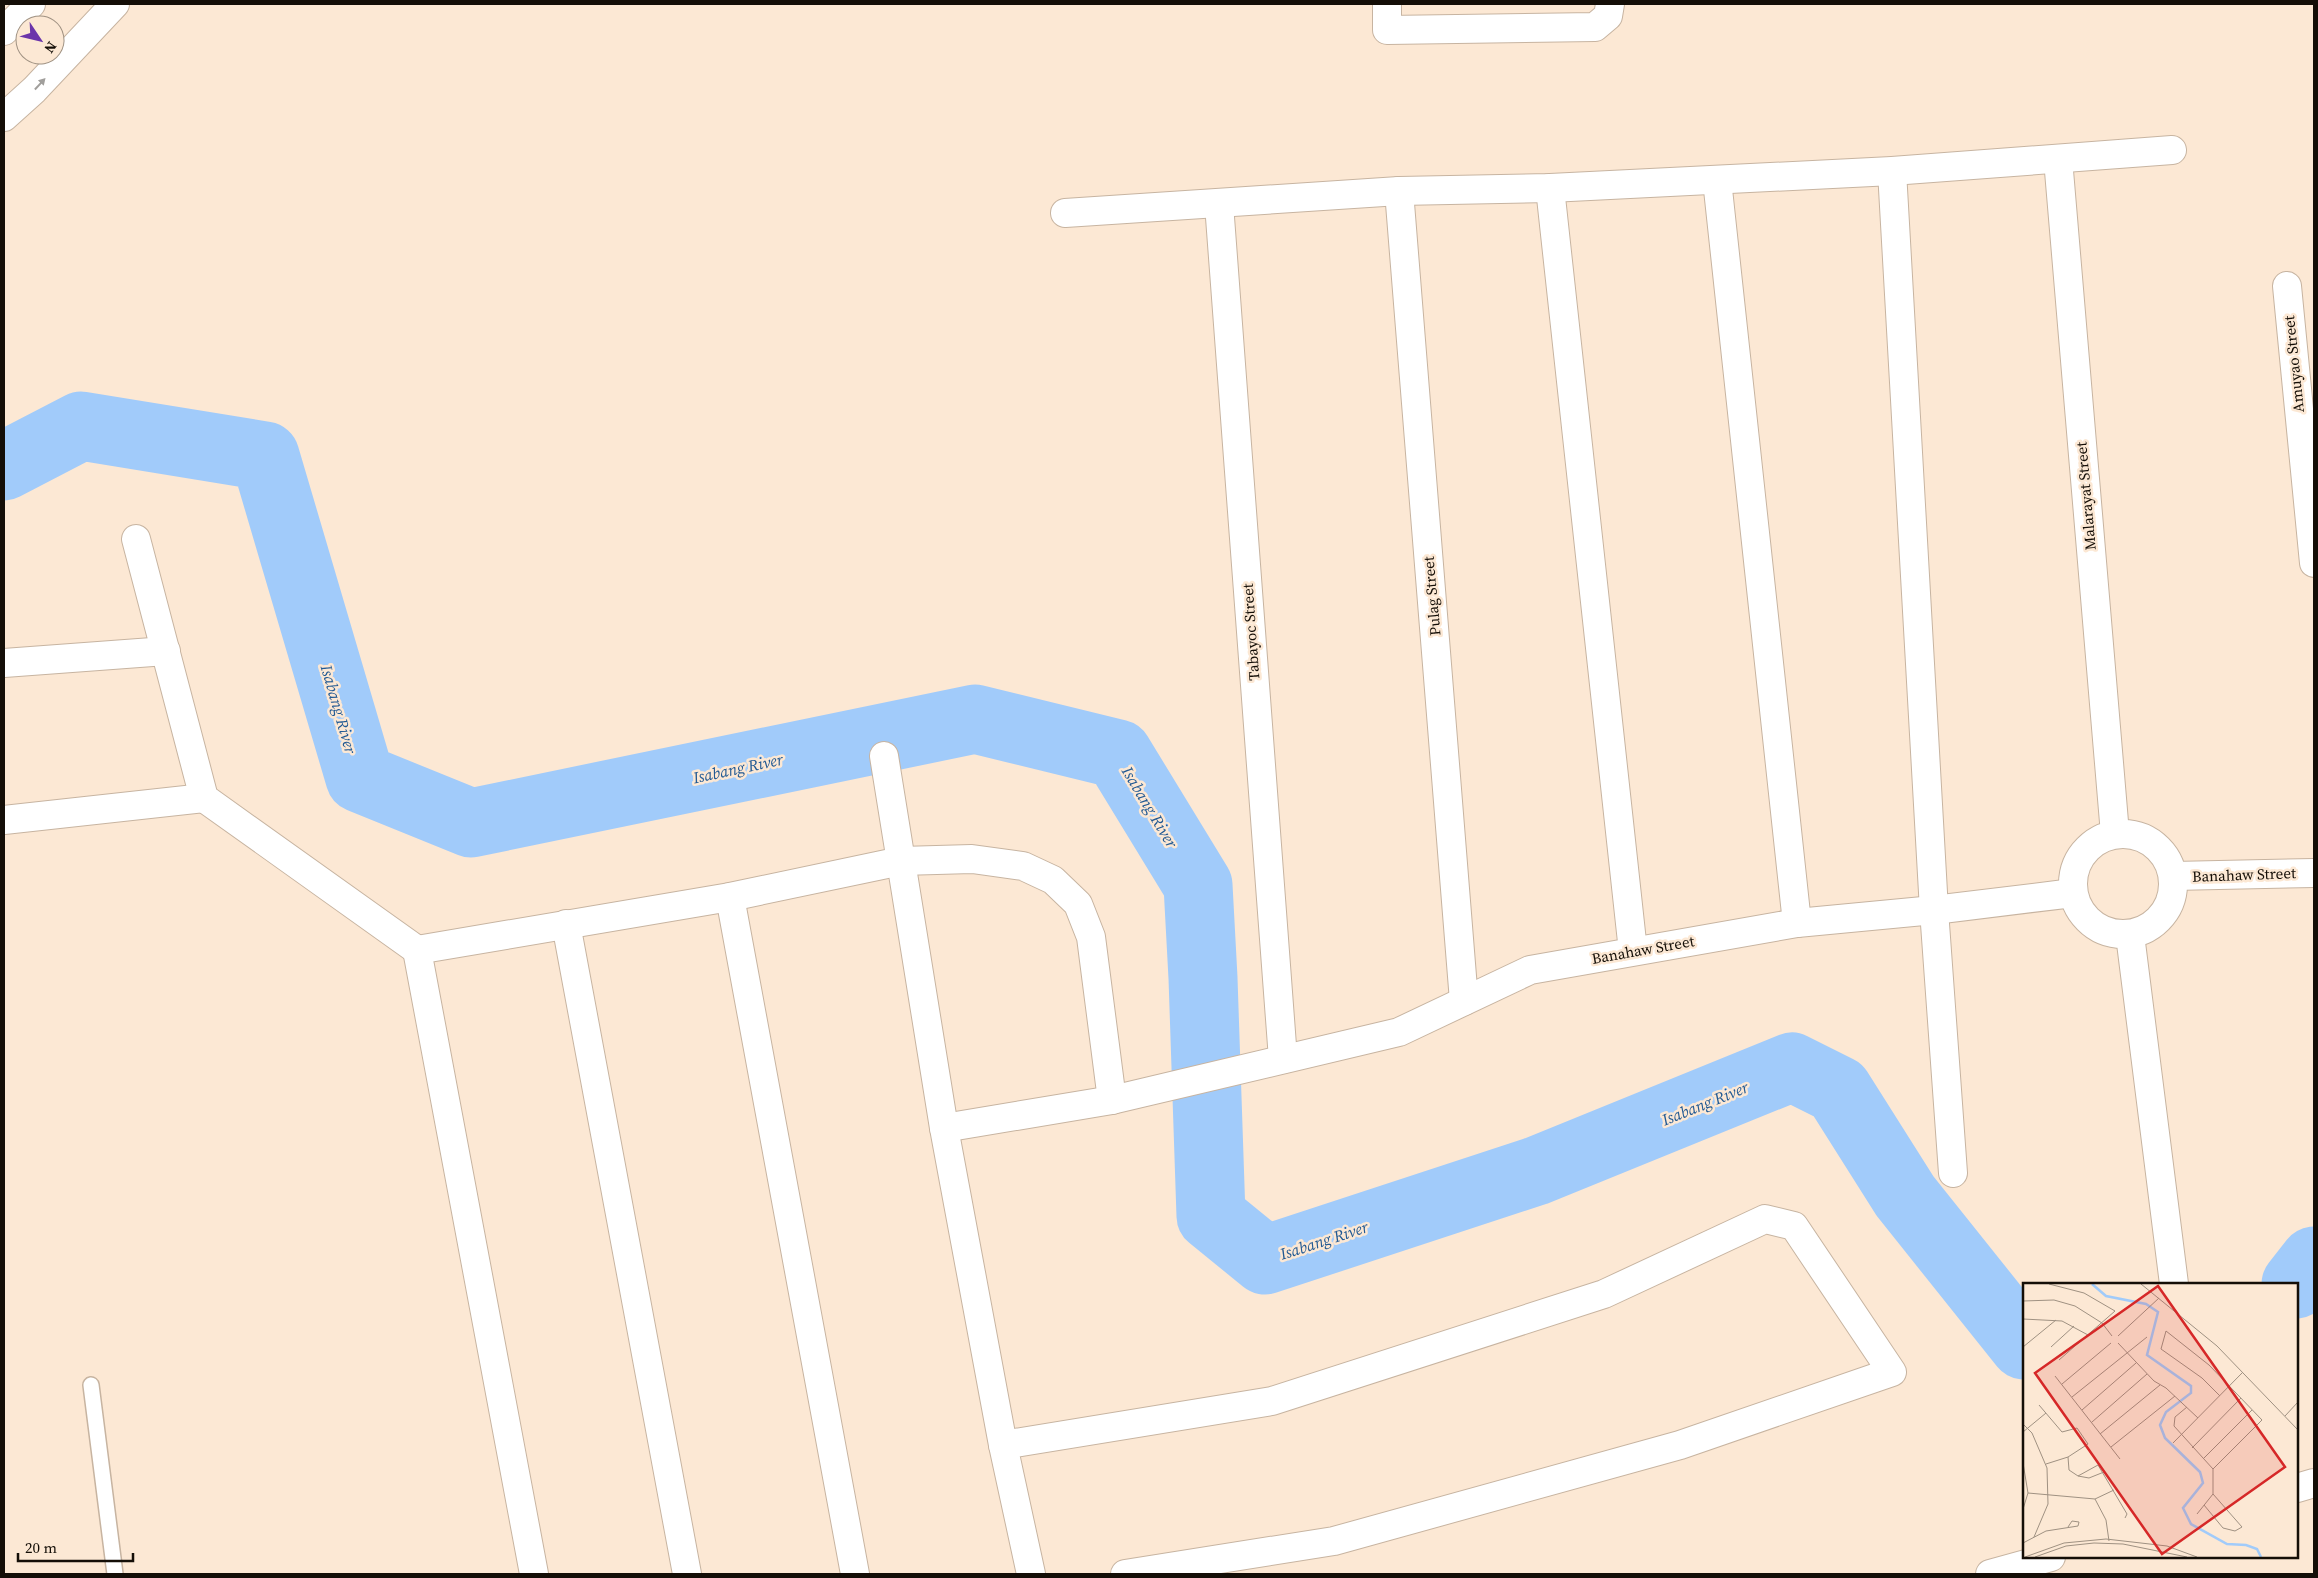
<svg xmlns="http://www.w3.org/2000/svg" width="2318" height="1578" font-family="'Source Serif 4',serif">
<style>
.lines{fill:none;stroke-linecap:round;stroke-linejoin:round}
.river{stroke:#a1cbfa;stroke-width:69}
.lane-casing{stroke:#c7b4a1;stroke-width:18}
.street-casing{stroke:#c7b4a1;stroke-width:30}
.primary-casing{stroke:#c7b4a1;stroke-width:30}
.lane{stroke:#fff;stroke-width:15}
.street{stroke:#fff;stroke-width:28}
.primary{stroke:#fff;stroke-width:28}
.oneway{fill:#a19f9c}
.labels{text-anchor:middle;stroke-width:5;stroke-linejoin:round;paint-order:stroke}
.street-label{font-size:15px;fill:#140e07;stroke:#fce8d4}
.water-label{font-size:16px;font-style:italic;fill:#215993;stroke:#fce8d4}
.inset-river{fill:none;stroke:#a1cbfa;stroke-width:2.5}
.inset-road{fill:none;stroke:#9f9182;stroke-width:1}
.view{fill:#d62828;fill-opacity:0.15;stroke:#d62828;stroke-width:2.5}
.inset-edge{fill:none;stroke:#140e07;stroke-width:2.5}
</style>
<rect width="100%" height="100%" fill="#fce8d4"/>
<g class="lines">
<g class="river">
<path d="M4 466 81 426 265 456 360 778 471 823 975 719 1118 754 1198 885 1203 978 1211 1216 1265 1260 1536 1171 1792 1067 1838 1090 1905 1196 2024 1345"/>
<path d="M2296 1284 2314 1261"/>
</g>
<defs>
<path id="lane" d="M91 1385 115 1574"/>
<g id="street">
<path d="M1387 4V30L1595 27 1608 16 1610 4"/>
<path d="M4 31 31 4"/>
<path d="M4 117 34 90 115 4"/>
<path d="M2058 159 2115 834"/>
<path d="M1892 171 1934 910 1953 1173"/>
<path d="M1717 180 1797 923"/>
<path d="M1550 188 1633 951"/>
<path d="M1399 191 1464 1001"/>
<path d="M1219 204 1283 1059"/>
<path d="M1065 213 1399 191 1550 188 1892 171 2172 150"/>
<path d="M2287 286 2314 563"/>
<path d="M136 539 204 798 417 950"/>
<path d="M4 663 166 651"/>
<path d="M884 756 944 1128 1003 1445 1031 1574"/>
<path d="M4 820 204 798"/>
<circle cx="2123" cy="884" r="50"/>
<path d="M2173 876 2314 873"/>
<path d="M730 897 855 1574"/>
<path d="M566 924 687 1574"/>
<path d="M2130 935 2174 1284"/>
<path d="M944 1128 1112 1100 1399 1032 1530 970 1797 923 1934 910 2073 893"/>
<path d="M1003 1445 1272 1401 1604 1294 1765 1219 1794 1226 1892 1372 1680 1445 1334 1541 1125 1574"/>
<path d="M534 1574 417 950 730 897 901 861 972 859 1023 866 1053 880 1078 904 1091 937 1112 1100"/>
</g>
<g id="primary">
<path d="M2297 1488 2314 1483"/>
<path d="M1990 1574 2051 1557"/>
</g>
</defs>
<use href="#lane" class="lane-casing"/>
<use href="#street" class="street-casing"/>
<use href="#primary" class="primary-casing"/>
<use href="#lane" class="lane"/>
<use href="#street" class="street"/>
<use href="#primary" class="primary"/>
</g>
<defs><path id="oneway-solid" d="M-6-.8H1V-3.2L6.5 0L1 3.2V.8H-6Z" transform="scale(1.25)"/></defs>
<use class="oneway" href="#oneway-solid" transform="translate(40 84) rotate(-47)"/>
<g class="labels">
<g class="street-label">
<text transform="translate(2294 364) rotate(-96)" y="5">Amuyao Street</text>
<text transform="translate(2086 496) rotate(-95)" y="5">Malarayat Street</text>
<text transform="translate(1432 596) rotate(-95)" y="5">Pulag Street</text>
<text transform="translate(1251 632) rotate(-94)" y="5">Tabayoc Street</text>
<text transform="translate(2244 875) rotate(-2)" y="5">Banahaw Street</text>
<text transform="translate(1643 950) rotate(-10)" y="5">Banahaw Street</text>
</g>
<g class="water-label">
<text transform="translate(339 709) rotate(74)" y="6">Isabang River</text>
<text transform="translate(738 768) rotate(-12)" y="6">Isabang River</text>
<text transform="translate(1150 807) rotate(59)" y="6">Isabang River</text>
<text transform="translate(1705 1103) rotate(-22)" y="6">Isabang River</text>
<text transform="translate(1324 1240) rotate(-18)" y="6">Isabang River</text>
</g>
</g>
<g transform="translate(2023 1283)">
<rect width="275" height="275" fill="#fce8d4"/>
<path class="inset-river" d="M69 1 83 13 123 21 135 29 124 72 168 103V110L143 129 137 142 142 155 177 189 180 200 160 225 168 241 204 261 223 262 234 266 238 274"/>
<path class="inset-road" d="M26 1 61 10 92 28 36 77M118 1 194 63 275 147M0 18 31 17 52 23 79 40 89 53M0 36 39 38 65 52M95 53 136 15M95 60 131 98 143 105 175 135M0 64 33 37M28 64 51 43M32 93 97 176M39 101 88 60M49 114 124 54M16 122 39 149 54 145 65 161 45 174 23 181M164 124 152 134 151 143 190 186 239 137 186 82 143 48 138 66 179 95 197 113M59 127 113 80M262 133 275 119M69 139 124 91M0 141 9 150 24 185 25 221 11 254M0 149 23 130M77 151 137 102M150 160 220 89M88 164 152 113M169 165 218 115M45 174 46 187 55 193 75 182 104 231 102 235M180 176 229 127M0 180 5 210 0 226M55 193 66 195 81 189M5 210 72 216 91 207M72 216 83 237 86 258M181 222 200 245 212 248 219 244 190 211M174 231 190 211V186M0 260 23 248 55 243 56 239 49 238 45 244M2 274 41 260 83 256 144 263 174 274M12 274 43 263 71 260 100 261 164 274"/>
<path class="view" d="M135 3 262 184 139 271 12 90Z"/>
<rect width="275" height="275" class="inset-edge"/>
</g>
<rect width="2318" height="1578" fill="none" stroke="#140e07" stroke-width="10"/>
<g transform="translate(40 40) rotate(125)"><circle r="24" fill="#fce8d4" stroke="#9f9182"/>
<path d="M0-4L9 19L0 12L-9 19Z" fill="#6b34aa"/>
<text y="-8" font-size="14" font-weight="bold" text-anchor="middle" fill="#140e07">N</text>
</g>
<path d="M18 1553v8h115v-8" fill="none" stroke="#140e07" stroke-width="2.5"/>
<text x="25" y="1553" font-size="15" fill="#140e07" stroke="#fce8d4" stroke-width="4" paint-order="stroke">20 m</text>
</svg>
